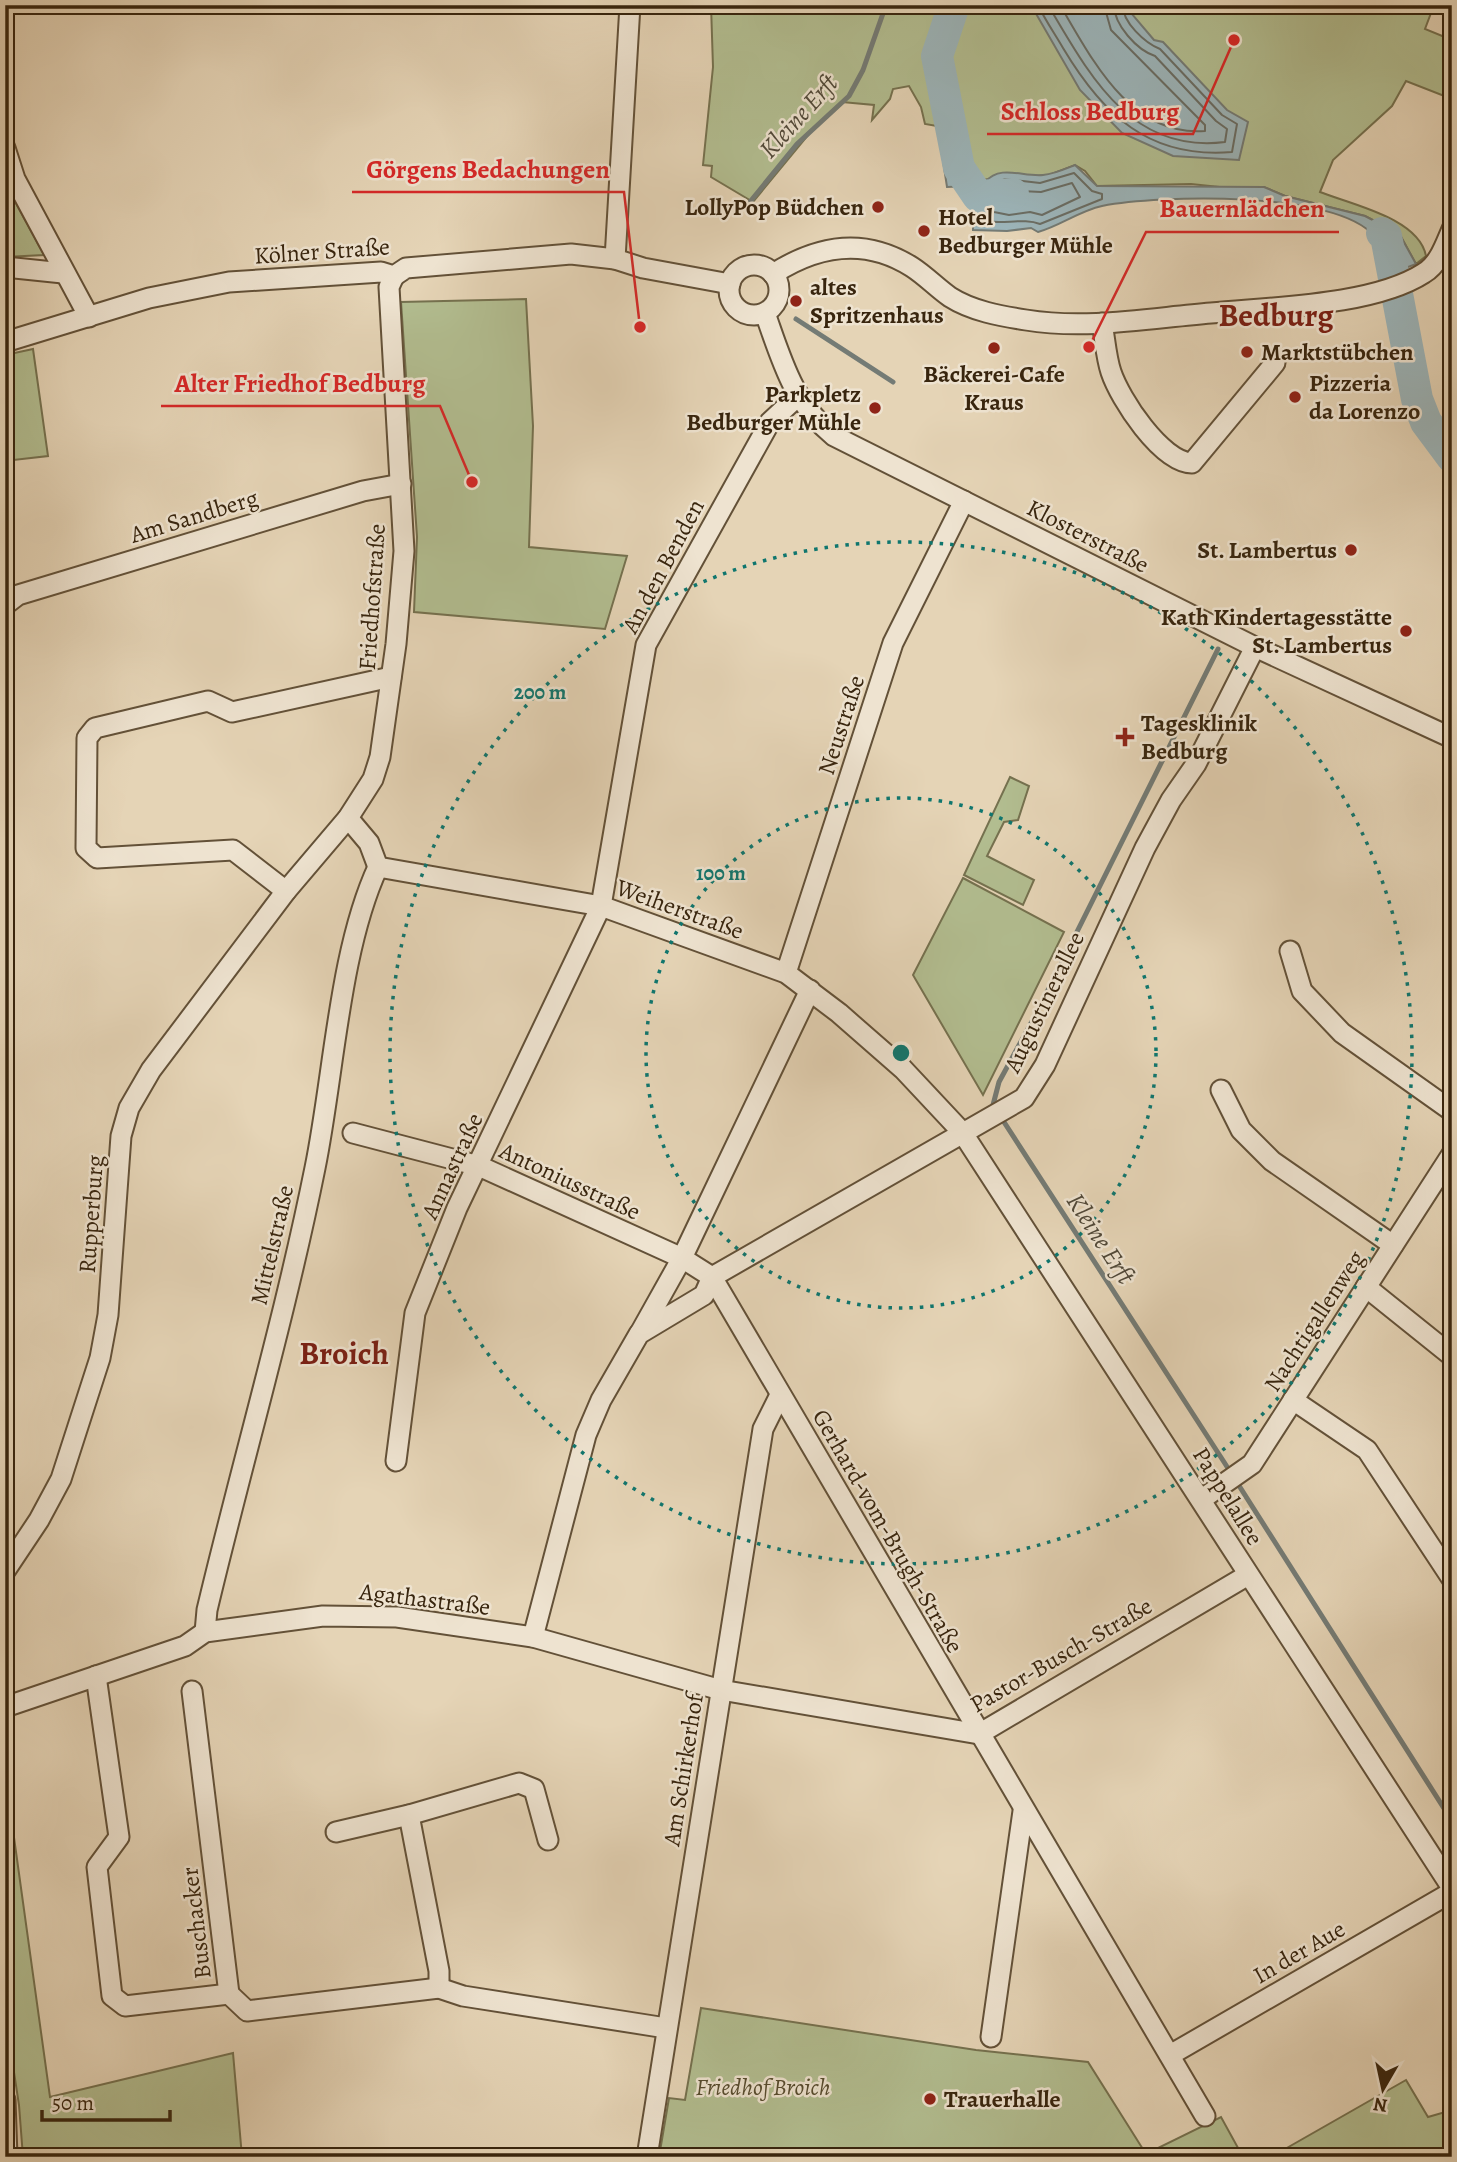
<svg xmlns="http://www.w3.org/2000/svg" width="1457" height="2162" font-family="Alegreya,serif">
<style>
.green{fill:#b2bd90;stroke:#75714f;stroke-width:2}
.water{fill:#9cb5ba;stroke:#747b75;stroke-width:2}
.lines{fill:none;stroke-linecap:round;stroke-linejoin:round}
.shore{stroke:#6a6d64;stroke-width:2}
.stream{stroke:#747b75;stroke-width:5}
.river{stroke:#9cb5ba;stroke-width:32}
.minor-casing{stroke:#635138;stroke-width:23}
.minor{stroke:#eee3d0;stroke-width:19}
.ring{fill:none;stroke:#0f766e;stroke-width:3.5;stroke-dasharray:3.5 7}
.poi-dot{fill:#8f2418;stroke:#eee3d0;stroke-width:2.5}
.labels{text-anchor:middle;stroke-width:5;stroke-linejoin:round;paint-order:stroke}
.poi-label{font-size:24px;font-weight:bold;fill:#38250e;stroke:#eee3d0;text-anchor:start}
.street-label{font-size:24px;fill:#38250e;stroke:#eee3d0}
.park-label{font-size:24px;font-style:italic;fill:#564b2e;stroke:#eee3d0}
.water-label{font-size:26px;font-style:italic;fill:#514939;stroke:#eee3d0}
.district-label{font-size:32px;font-weight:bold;fill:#7a1f14;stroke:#eee3d0}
.centre{fill:#0f766e;stroke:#eee3d0;stroke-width:3.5}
.ring-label{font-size:21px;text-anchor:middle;font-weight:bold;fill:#0f766e;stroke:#eee3d0;stroke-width:5;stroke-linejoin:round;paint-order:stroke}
.leader{fill:none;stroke:#d62828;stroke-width:2.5}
.callout-dot{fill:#d62828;stroke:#eee3d0;stroke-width:2.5}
.callout-label{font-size:26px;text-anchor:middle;font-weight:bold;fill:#d62828;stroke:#eee3d0;stroke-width:5;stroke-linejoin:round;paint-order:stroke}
</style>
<rect width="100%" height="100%" fill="#e5d4b6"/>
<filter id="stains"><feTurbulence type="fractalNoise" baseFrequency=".00286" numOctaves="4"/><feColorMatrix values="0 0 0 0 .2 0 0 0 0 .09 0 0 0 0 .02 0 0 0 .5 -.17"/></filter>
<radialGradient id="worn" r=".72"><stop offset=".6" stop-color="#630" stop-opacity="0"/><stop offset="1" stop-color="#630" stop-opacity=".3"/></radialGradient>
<g class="green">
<path d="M711 5H1434L1425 29 1452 40V99L1406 81 1392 106 1333 160 1320 192C1350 204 1419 218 1426 256L1416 264 1400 235 1388 228 1365 216 1285 196 1264 187 1229 188 1191 184 1097 186 1085 171 1075 165 1049 175 977 180 963 169 948 128 925 124 921 107 909 86 893 89 890 99 872 120 874 105 842 102 813 129 753 202 711 177 712 166 703 165 713 67Z"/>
<path d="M5 183 44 255 5 257Z"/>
<path d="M526 299 533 426 529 547 627 556 605 629 414 612 417 537 401 302Z"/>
<path d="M33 349 48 456 5 461V355Z"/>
<path d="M1010 777 1029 786 1018 820 1004 822 987 856 1034 880 1023 905 964 875Z"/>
<path d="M963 878 1064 932 983 1095 913 975Z"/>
<path d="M5 1823H12L50 2097 233 2053 242 2157H23L19 2105 5 2013Z"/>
<path d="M701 2008 976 2050 1088 2062 1146 2154 1221 2117 1243 2157H659L669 2098 685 2100Z"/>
<path d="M1406 2080 1428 2117 1452 2110V2157H1271Z"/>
</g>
<g class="water">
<path d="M1031 5H1131V13L1154 40 1163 42 1227 110 1248 122 1239 160 1173 156 1122 133 1080 90Z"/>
<path d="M938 128H948C958 149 958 176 985 182 1001 164 1022 177 1043 175 1054 174 1065 169 1075 165L1097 186 1264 187 1285 196 1365 216 1388 228 1400 235 1416 264 1385 276C1385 261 1385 249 1374 236 1336 190 1158 195 1102 206 1079 211 1060 226 1038 232L1031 228 1007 231 973 230V186L947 187Z"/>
</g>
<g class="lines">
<g class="shore">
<path d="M1038 5C1045 20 1055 34 1063 48 1103 115 1149 159 1232 152L1237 124 1222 115 1160 49C1145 43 1122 22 1123 5"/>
<path d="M1048 5C1089 74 1130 154 1225 142L1227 129 1216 121 1155 56C1137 50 1114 25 1114 5"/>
<path d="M1060 5C1092 59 1130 137 1205 131V125L1111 30 1104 5"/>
<path d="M1074 173 1092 191 1102 194V199L1040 224C1023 217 999 226 981 220L980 191 1005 179 1040 183Z"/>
<path d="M1072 183 1080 197 1042 215 1030 212 1009 215 989 211V198L1000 190 1041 192Z"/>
</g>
<g class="stream">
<path d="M745 208 797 144 849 96 863 70 886 5"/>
<path d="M796 319 893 382"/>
<path d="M1218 649 1036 1014 999 1082 993 1105 1224 1462 1452 1821"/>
</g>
<g class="river">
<path d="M954 5 937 56 959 168 978 196 1013 194"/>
<path d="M1382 233 1386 236 1417 399 1426 422 1452 457"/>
</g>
<defs>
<g id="minor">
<path d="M5 148 15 179 89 317"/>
<path d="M615 259 630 5"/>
<circle cx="754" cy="290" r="25"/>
<path d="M5 267 63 273"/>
<path d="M773 274C818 245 865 237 912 267 926 276 937 288 950 297 972 311 1000 316 1026 320 1087 330 1150 318 1211 313 1271 307 1373 306 1424 273 1439 264 1445 245 1452 229"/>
<path d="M765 313C782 361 793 403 834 436L1255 647 1452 738"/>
<path d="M1102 323C1105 339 1106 357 1111 372 1120 399 1161 462 1192 463L1275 363"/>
<path d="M5 342 149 298 229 282 381 272 394 276 406 268 571 254 615 259 643 268 730 284"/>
<path d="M5 605 18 595 363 491 401 484"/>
<path d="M348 818 369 843 378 867 601 906 786 973 839 1013 903 1069 962 1132 1452 1888"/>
<path d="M286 891 233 850 97 858 86 848 87 738 95 728 208 701 232 712 391 677"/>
<path d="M1290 951 1302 991 1342 1033 1452 1111"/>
<path d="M786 973 893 643 964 501"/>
<path d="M1221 1090 1241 1130 1272 1161 1393 1245"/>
<path d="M353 1133 479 1166 682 1258 810 990"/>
<path d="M1366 1287 1452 1356"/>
<path d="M640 1333 682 1258 712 1277 1205 2116"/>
<path d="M1293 1400 1367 1450 1452 1579"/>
<path d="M396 1461 415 1313 457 1208 601 906 646 645 770 422 798 396"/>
<path d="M1202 1499 1252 1464 1452 1154"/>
<path d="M5 1571 39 1520 61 1479 100 1358 108 1315 121 1136 129 1108 151 1070 286 891 348 818 373 779 380 757 396 644 404 551 389 287 394 276"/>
<path d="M205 1632 207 1610C242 1463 285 1317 315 1168 334 1075 339 951 378 867"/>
<path d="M533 1637 586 1435 601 1400 639 1334 704 1295 712 1277 1024 1098 1045 1065 1145 848 1171 800 1196 764 1255 647"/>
<path d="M96 1676 119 1837 97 1867 112 1996 125 2006 229 1994"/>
<path d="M192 1691 229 1994"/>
<path d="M5 1707 185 1646 205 1632 323 1616 397 1617 533 1637 721 1690 979 1734 1248 1575"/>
<path d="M409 1815 519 1783 534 1789 548 1840"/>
<path d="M336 1832 409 1815 439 1971V1988"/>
<path d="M229 1994 247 2011 439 1988 463 1996 666 2028"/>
<path d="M991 2037 1023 1811"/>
<path d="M1170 2055 1452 1892"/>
<path d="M5 2100 7 2157"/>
<path d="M647 2157 763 1429 780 1395"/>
</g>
</defs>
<use href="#minor" class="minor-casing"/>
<use href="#minor" class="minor"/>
</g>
<g class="ring">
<circle cx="901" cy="1053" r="255"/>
<circle cx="901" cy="1053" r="511"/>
</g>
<g class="poi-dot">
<circle cx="878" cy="207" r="7"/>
<circle cx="924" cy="231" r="7"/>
<circle cx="796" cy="301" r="7"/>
<circle cx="994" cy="348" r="7"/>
<circle cx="1247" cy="352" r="7"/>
<circle cx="1295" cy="397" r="7"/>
<circle cx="875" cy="408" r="7"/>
<circle cx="1351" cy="550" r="7"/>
<circle cx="1406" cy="631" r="7"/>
<path d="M1121.5 726.5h7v7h7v7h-7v7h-7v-7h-7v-7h7z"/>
<circle cx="930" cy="2099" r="7"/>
</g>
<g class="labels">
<g class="poi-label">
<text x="864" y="215" text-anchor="end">LollyPop Büdchen</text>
<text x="938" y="225">Hotel<tspan x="938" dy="28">Bedburger Mühle</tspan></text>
<text x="810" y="295">altes<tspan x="810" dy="28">Spritzenhaus</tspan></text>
<text x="1261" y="360">Marktstübchen</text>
<text x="994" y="382" text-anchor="middle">Bäckerei-Cafe<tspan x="994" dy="28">Kraus</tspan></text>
<text x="1309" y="391">Pizzeria<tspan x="1309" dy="28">da Lorenzo</tspan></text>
<text x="861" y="402" text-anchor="end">Parkpletz<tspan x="861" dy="28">Bedburger Mühle</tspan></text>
<text x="1337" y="558" text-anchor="end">St. Lambertus</text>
<text x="1392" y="625" text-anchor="end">Kath Kindertagesstätte<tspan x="1392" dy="28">St. Lambertus</tspan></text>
<text x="1141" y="731">Tagesklinik<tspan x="1141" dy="28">Bedburg</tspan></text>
<text x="944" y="2107">Trauerhalle</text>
</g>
<g class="street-label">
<text transform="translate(322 251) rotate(-4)" y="8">Kölner Straße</text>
<text transform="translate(194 516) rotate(-17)" y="8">Am Sandberg</text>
<text transform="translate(1088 536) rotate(27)" y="8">Klosterstraße</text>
<text transform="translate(663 566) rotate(-62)" y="8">An den Benden</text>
<text transform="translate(372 597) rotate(-86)" y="8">Friedhofstraße</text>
<text transform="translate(841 725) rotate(-72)" y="8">Neustraße</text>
<text transform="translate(680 909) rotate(20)" y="8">Weiherstraße</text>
<text transform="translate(1044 1002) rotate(-64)" y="8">Augustinerallee</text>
<text transform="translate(452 1166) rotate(-65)" y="8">Annastraße</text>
<text transform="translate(570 1181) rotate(25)" y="8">Antoniusstraße</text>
<text transform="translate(91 1214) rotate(-86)" y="8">Rupperburg</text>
<text transform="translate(272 1245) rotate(-77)" y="8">Mittelstraße</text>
<text transform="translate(1314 1321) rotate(-57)" y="8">Nachtigallenweg</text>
<text transform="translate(1228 1496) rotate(58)" y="8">Pappelallee</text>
<text transform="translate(888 1531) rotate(60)" y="8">Gerhard-vom-Brugh-Straße</text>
<text transform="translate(425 1599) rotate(7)" y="8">Agathastraße</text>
<text transform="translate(1061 1655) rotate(-30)" y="8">Pastor-Busch-Straße</text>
<text transform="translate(683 1770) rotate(-81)" y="8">Am Schirkerhof</text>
<text transform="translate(196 1923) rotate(-97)" y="8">Buschacker</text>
<text transform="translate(1299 1952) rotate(-30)" y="8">In der Aue</text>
</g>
<g class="park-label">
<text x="763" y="2095">Friedhof Broich</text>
</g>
<g class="water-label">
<text transform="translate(798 116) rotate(-48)" y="9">Kleine Erft</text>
<text transform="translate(1101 1238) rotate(57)" y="9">Kleine Erft</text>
</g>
<g class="district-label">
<text x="1276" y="326">Bedburg</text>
<text x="344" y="1364">Broich</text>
</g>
</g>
<circle cx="901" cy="1053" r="10" class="centre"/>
<g class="ring-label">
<text x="540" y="699">200 m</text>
<text x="721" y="880">100 m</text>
</g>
<path class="leader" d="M1234 40L1193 134H987M640 327L624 192H352M1089 347L1146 232H1339M472 482L440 406H161"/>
<g class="callout-dot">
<circle cx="1234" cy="40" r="7"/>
<circle cx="640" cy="327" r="7"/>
<circle cx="1089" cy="347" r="7"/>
<circle cx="472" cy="482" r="7"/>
</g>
<g class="callout-label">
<text x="1090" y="120">Schloss Bedburg</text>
<text x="488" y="178">Görgens Bedachungen</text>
<text x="1242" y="217">Bauernlädchen</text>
<text x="300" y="392">Alter Friedhof Bedburg</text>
</g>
<rect width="1457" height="2162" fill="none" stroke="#e5d4b6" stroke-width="28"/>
<rect x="7" y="7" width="1443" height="2148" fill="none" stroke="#38250e" stroke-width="3.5"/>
<rect x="14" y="14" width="1429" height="2134" fill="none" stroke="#38250e" stroke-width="2"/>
<g transform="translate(1383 2089) rotate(189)" stroke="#eee3d0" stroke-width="5" paint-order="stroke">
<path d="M0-5L12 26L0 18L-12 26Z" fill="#38250e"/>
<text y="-10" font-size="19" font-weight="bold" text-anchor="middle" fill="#38250e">N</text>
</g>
<path d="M42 2110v10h128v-10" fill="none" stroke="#38250e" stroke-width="3.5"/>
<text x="52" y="2110" font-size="21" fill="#38250e" stroke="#eee3d0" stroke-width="5" paint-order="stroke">50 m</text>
<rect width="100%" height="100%" filter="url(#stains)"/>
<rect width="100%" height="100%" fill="url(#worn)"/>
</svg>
